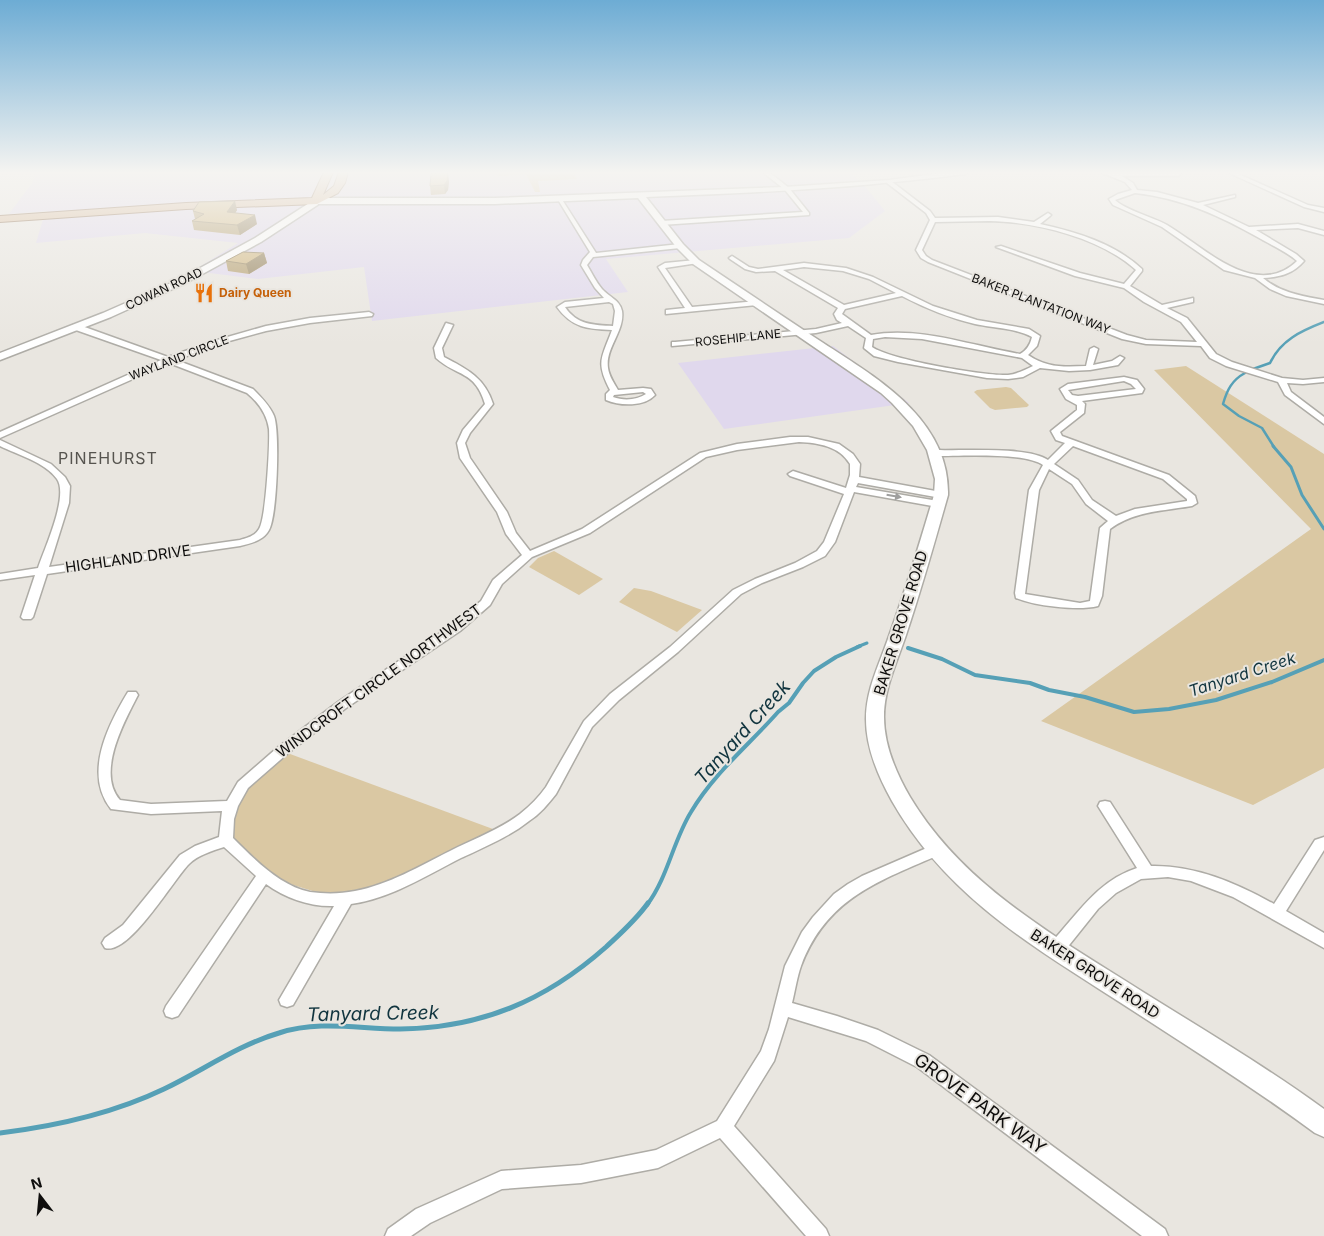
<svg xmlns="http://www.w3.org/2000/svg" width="1324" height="1236" font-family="Inter,sans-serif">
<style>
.commercial{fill:#e0d8ed}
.green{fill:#dac8a3}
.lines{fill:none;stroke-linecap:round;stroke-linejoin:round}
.stream-far3{stroke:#56a0b6;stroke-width:2.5}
.stream-far2{stroke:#56a0b6;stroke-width:3}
.stream-far1{stroke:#56a0b6;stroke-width:4}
.stream{stroke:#56a0b6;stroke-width:5}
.street-casing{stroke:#aeaca6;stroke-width:3}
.secondary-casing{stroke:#aeaca6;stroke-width:3}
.primary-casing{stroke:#7f5a35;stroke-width:2}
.street{fill:#fff;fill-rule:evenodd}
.secondary{fill:#fff;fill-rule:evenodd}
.primary{fill:#d6b592;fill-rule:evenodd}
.wall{fill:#b39c6b}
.shaded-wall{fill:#927f57}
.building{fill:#d0b57c;stroke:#927f57}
.oneway{fill:#9f9f9e}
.labels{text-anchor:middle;stroke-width:4;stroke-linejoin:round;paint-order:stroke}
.far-street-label{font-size:12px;fill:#0f0e0d;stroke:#e9e6e0}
.far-food-label{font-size:12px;font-weight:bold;fill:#c56008;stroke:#e9e6e0;text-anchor:start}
.street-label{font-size:15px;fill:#0f0e0d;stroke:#e9e6e0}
.neighbourhood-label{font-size:16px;letter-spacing:1px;fill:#56544f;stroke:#e9e6e0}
.water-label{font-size:16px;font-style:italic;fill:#10343e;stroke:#e9e6e0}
.near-street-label{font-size:18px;fill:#0f0e0d;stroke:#e9e6e0}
.near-water-label{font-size:19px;font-style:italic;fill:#10343e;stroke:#e9e6e0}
</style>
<rect width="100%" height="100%" fill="#e9e6e0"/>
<g class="commercial">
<path d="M37 172H494L499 176 526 174 538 181 576 179 573 172H849L864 185 885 211 849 238 606 259 628 292 372 321 364 267 258 279 193 271 238 243 145 233 36 243 44 216 48 211 9 214 32 183Z"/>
<path d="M833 346 909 403 724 429 678 363Z"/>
</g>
<g class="green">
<path d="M494 172H573L577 179 538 181 540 192H535L526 174 499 176Z"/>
<path d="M1186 366 1324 454V768L1253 805 1041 721 1311 529 1154 370Z"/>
<path d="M1006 387 1011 388 1029 405 1027 407 995 410 990 408 974 392 977 390Z"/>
<path d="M554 551 603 579 579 595 529 567 538 558Z"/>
<path d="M634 588 651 591 702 610 677 632 619 602Z"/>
<path d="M282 751 501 832 345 901 264 876 226 840 231 806Z"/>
</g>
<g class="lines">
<g class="stream-far3">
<path d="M1253 369 1270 363C1281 340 1301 331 1324 322"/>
<path d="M1245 373C1232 380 1227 390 1223 404L1239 416 1262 428 1274 447"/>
</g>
<g class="stream-far2">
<path d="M1273 446 1291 467 1302 495 1324 529"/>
<path d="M857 647 867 643"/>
</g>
<g class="stream-far1">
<path d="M908 648 942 659 975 675 1030 683 1049 690 1085 697 1134 712 1169 709 1216 700 1272 682 1324 660"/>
<path d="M647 905C668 877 673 841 691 812 714 773 749 745 778 712L789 703 803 683 814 671 836 657 860 646"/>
</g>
<path class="stream" d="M0 1133C57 1126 112 1114 164 1089 202 1071 238 1045 279 1033 319 1020 359 1029 400 1029 481 1028 545 1001 606 947 621 933 636 920 648 903"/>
<defs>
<g id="street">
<path d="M763 172H769L789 188 809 213V215L661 225 658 223 661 221 803 212 785 190Z"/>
<path d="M1100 172 1181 173 1179 176H1122L1133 183 1137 190 1157 192 1198 203 1235 195V197L1203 205 1249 227 1298 224 1324 231V235L1298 228 1256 230 1296 254 1304 261C1293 274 1280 277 1263 278 1281 293 1302 296 1324 300V304L1286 296 1270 289 1255 278 1224 270 1162 227 1113 205 1109 199 1118 194 1132 190 1125 182ZM1135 193C1181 198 1221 216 1261 239 1273 246 1287 252 1297 261 1255 301 1203 246 1167 225 1153 217 1125 210 1115 200Z"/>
<path d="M1227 172H1234L1308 205 1324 208V212L1304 207Z"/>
<path d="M887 181H891L930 211 935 218 998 217 1034 222 1048 213 1051 215 1050 216 1040 224C1076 232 1114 243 1142 269V271L1130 286 1162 305 1193 298V302L1167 308 1187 318 1216 354 1232 362 1282 378 1303 380 1324 378V382L1303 384 1287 383 1291 392 1324 417V424L1285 395 1278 382 1226 366 1210 358 1201 346 1146 344 1122 339 928 262 921 258 916 250 930 220 926 213 887 183ZM990 221C1037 222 1101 238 1136 270L1124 284 1080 273 1001 246 996 247 1075 276 1124 288 1144 302 1181 322 1197 342 1146 340 1127 335 932 260 926 256 922 250 935 222Z"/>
<path d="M557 198H561L596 253 680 244 683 246 680 248 593 257 587 265C592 273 596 282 602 289 609 297 620 300 622 311 625 331 605 348 608 368 609 376 614 383 618 390L643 388 651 389 655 395C644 407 620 406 606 400V394L610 390C595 361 602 358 612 330 588 329 572 328 557 307L565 302 604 298 595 288 581 265 583 260 590 252ZM609 302 613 304 615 311 613 326C594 325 577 325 565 307ZM643 392 646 394C637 400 624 401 613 397L614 395Z"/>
<path d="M732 256 749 267 758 269 804 263 846 268 873 277 933 306 977 320 1029 329 1040 336 1037 346 1028 355C1047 368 1064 367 1086 366L1090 349 1094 347 1098 349 1093 365 1112 361 1120 356 1124 358 1118 365 1090 370 1069 371 1040 368 1023 377 1008 379 987 378 898 362 874 356 864 348 866 338 848 326 816 333 672 346V342H675L816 329 842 323 837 320 834 314 838 308 775 271 756 272 745 269 730 259 729 258ZM804 267 843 271 869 279 896 293 844 305 783 270ZM902 296C925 308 949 318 975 324 994 328 1015 328 1032 337 1030 345 1027 350 1020 354 972 346 920 326 871 335L842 314 845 309ZM885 337 922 339 1022 358 1033 366C1025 370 1017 374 1008 375 984 376 891 360 872 347L873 339Z"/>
<path d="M696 260 699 262 698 263 665 268 692 307 757 301 761 303 757 305 666 314V310L685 308 658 267 665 263Z"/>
<path d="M369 312 373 314 372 316 310 323 266 331 222 343 176 360 253 389C261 397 270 406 274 416 280 432 277 516 269 530 263 541 251 543 240 546L47 574 33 617 31 619H23L21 617 35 575 0 580V574L38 568C44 550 69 496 57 479 45 462 18 455 0 446V440L51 464 65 477 70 486 69 503 49 567 240 540C247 538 255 536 259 529 266 519 270 443 269 429 267 414 258 402 247 393L169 363 0 438V432L161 360 73 329V325H79L168 357 217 340 266 326 310 318Z"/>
<path d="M446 323 453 325 442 348 444 357C467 369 485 378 493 404L470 433 465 443 470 458 507 512 516 533 530 551 582 529 700 453 737 444 790 437H808L839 444 853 454 860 464 859 477 941 492 946 495 941 498 858 483 856 487 938 501 943 504 938 507 854 492 835 542 825 556 803 567 762 583 741 594 678 652 619 700 592 727 556 794C548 804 540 814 529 821 509 837 484 847 461 858 427 875 390 899 351 904L293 1005 287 1007 281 1005 279 1000 334 906C310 907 285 898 266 884L178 1016 172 1018 166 1016 164 1011 166 1006 256 876 224 847C212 851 198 855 189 864 173 880 129 956 105 948L102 943 105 938 123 925 180 855 195 846 219 837 222 811 151 814 111 809C83 774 108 725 128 692H136L138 695C124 722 96 773 120 800L151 804 227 801 238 782 277 748 338 702 452 625 481 601 493 580 522 555 506 534 497 512 460 458 457 443 463 430 485 404C475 370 457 377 436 358L434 348ZM799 442C819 443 839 446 850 464V475L846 488 793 471 788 474 790 476 844 494 824 542 817 551 795 563 755 579 733 590 670 647 610 694 584 721 546 787C539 797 530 806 520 814 499 830 473 839 450 851 420 866 388 885 355 891 340 894 325 894 310 892 280 886 254 859 233 838L234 819 238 806 248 788 287 754 346 708 460 631 490 605 502 584 532 557 590 533 706 457 737 450Z"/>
<path d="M1124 377 1137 380 1144 389 1142 393 1082 401 1085 404 1084 413 1060 432 1062 436 1169 475 1195 496 1197 503 1192 506C1163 511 1134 511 1110 529L1102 596 1098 606C1078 611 1035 606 1016 598L1015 593 1029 490 1043 465C1024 452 960 456 935 456L930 453 935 450C961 451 1028 446 1048 460L1065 443 1056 440 1051 431 1077 410V405L1066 399 1060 389 1068 384ZM1124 381 1131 384 1136 389 1078 396 1072 395 1068 390ZM1073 446 1163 479 1187 499V501L1135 509 1116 516 1092 500 1078 480 1054 464ZM1049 469 1072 484 1086 504 1108 521 1100 528 1090 601 1080 603 1025 594 1039 490Z"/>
<path d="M1105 801 1110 802 1151 866C1195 865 1236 883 1274 904L1315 840 1324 837V850L1286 911 1324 933V948L1233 897 1191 881 1168 877 1141 879 1116 893 1098 909 1062 954 1056 956 1050 954 1048 949 1050 944C1077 915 1097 881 1137 868L1098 806 1100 802Z"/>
<path d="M936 844 941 846 943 850 941 854C880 881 827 897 801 966 797 977 795 991 792 1003L837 1016 878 1030 929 1055 1165 1229 1168 1236H1142L917 1067 866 1041 788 1017 774 1061 734 1126 826 1229 829 1236H806L720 1138 658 1168 581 1183 502 1189 430 1223 411 1236H385L388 1229 416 1209 501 1171 581 1165 656 1150 717 1121 761 1051 769 1029 785 966 802 932 813 917 834 894 848 884 862 876Z"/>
</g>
<path id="secondary" d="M949 172H969L965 174C859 188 753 193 646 197L683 244 699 260C736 285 774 310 811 335 868 373 950 415 948 495 935 541 922 587 907 632 898 660 884 687 884 717 884 745 896 773 910 797 964 887 1057 937 1143 992 1204 1030 1266 1067 1324 1109V1137L1315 1133C1257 1090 1195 1051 1135 1012 1040 950 950 902 892 801 878 776 866 748 866 719 866 689 880 663 889 636 906 589 920 542 934 495L935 479 927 450 913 426 892 403 881 393 693 264 677 248 638 198 495 204H319L261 242 186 283 111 317 0 360V353L103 313 180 279 255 238 317 198H495L784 187 889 180Z"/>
<path id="primary" d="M324 172H333L323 195 334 186 339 172H348L345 183 338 193 317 204 186 209 0 222V216L186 203 312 198Z"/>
</defs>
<use href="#street" class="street-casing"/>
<use href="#secondary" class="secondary-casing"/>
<use href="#primary" class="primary-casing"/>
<use href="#street" class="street"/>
<use href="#secondary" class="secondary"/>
<use href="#primary" class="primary"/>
</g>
<g class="wall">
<path d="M449 181 448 190 445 194 431 195 430 186Z"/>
<path d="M237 210 235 213 257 224 240 235 194 230 192 221 195 219 193 211Z"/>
<path d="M264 253 267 263 249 274 228 271 226 261Z"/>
</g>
<g class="shaded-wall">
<path d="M448 172 449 181 448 190 445 194 444 185Z"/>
<path d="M235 201 237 210 230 222 227 212Z"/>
<path d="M255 215 257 224 240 235 237 225Z"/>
<path d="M264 253 267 263 249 274 246 264Z"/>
</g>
<g class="building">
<path d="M448 172 447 181 444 185 430 186 431 173Z"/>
<path d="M235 201 227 212 255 215 237 225 192 221 204 214 193 211 199 202Z"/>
<path d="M243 252 264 253 246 264 226 261Z"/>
</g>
<defs><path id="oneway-solid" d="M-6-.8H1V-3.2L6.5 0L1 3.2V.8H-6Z" transform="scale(1.25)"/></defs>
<use class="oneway" href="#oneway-solid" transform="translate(894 496) rotate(10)"/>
<linearGradient id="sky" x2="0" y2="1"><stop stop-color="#6dacd4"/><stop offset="0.5" stop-color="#f5f4f1"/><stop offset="1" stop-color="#f5f4f1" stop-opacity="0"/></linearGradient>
<rect width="1324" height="345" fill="url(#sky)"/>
<defs>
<symbol id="restaurant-bare" viewBox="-9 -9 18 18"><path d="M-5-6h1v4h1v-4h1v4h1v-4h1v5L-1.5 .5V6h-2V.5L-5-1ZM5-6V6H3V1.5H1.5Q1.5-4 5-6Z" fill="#e8710a" stroke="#e9e6e0" stroke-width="2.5" paint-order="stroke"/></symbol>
</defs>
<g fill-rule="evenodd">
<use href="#restaurant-bare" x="190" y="279" width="28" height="28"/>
</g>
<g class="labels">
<g class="far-street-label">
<text transform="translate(164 289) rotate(-25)" y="4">COWAN ROAD</text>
<text transform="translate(1041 304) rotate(21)" y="4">BAKER PLANTATION WAY</text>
<text transform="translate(738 338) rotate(-6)" y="4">ROSEHIP LANE</text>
<text transform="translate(179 358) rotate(-21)" y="4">WAYLAND CIRCLE</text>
</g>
<g class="far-food-label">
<text x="219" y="297">Dairy Queen</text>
</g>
<g class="street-label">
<text transform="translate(128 559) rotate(-8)" y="5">HIGHLAND DRIVE</text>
<text transform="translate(901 623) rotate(-73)" y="5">BAKER GROVE ROAD</text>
<text transform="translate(379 681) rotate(-36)" y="5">WINDCROFT CIRCLE NORTHWEST</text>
<text transform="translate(1095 974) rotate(33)" y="5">BAKER GROVE ROAD</text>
</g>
<g class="neighbourhood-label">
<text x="108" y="464">PINEHURST</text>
</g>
<g class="water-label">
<text transform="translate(1242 674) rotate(-18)" y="6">Tanyard Creek</text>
</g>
<g class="near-street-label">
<text transform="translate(980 1104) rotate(36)" y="6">GROVE PARK WAY</text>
</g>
<g class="near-water-label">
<text transform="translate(742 732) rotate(-48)" y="7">Tanyard Creek</text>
<text transform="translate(373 1013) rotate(-1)" y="7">Tanyard Creek</text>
</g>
</g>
<g transform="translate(40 1196) rotate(344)" stroke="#e9e6e0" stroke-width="4" paint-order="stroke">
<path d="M0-4L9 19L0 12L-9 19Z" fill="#0f0e0d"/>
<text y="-8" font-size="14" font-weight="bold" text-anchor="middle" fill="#0f0e0d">N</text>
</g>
</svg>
